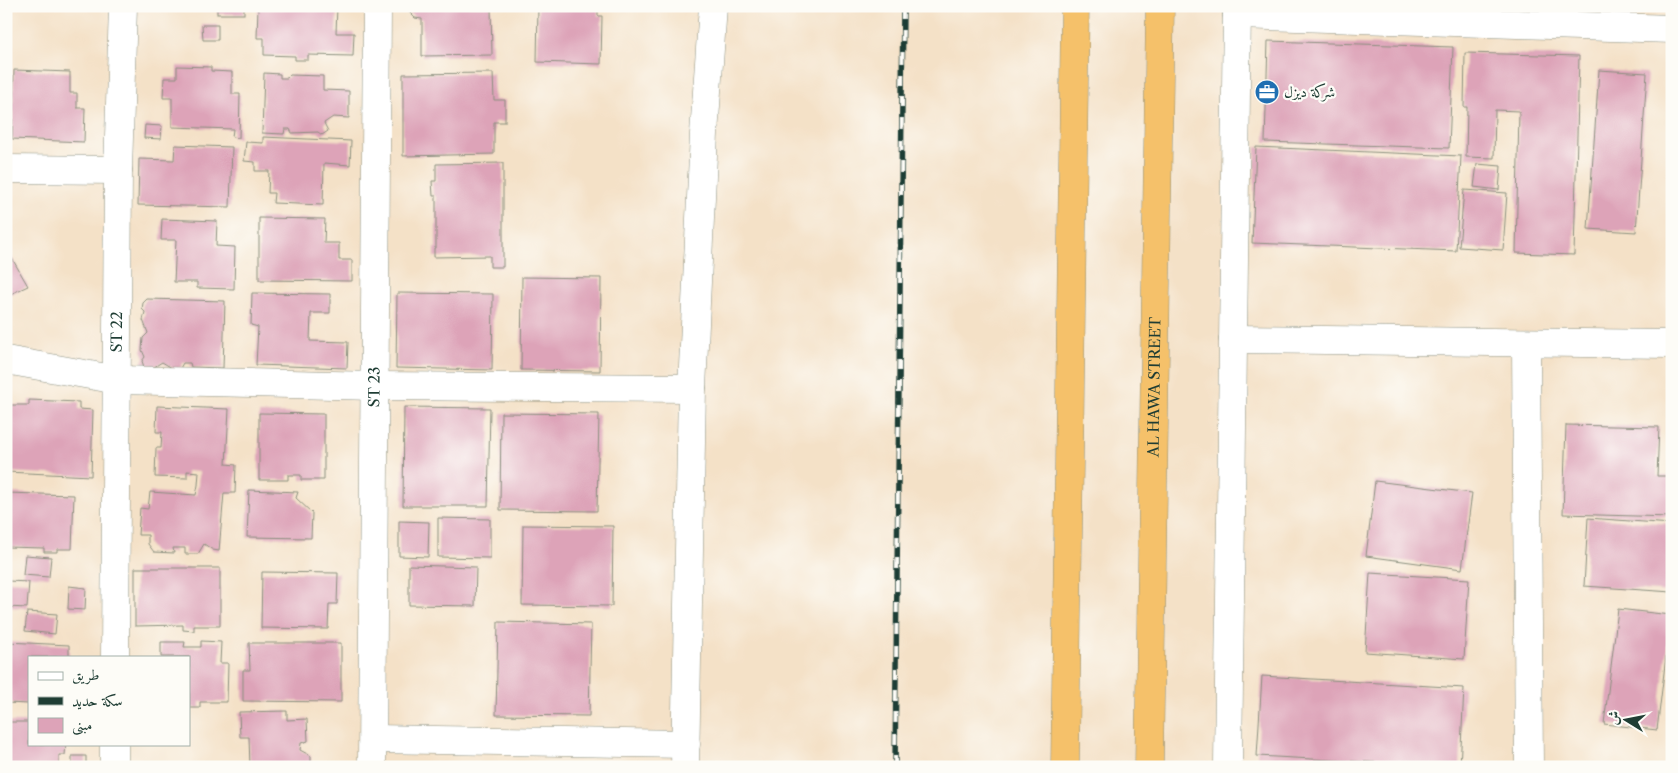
<svg xmlns="http://www.w3.org/2000/svg" width="1678" height="773" font-family="'Libre Caslon Text',Amiri,serif">
<style>
.building{fill:#dda3b8}
.lines{fill:none;stroke-linecap:round;stroke-linejoin:round}
.minor-casing{stroke:#8a8f7e;stroke-width:29}
.highway-casing{stroke:#8a8f7e;stroke-width:29}
.minor{stroke:#fff;stroke-width:28}
.highway{stroke:#f5c16b;stroke-width:28}
.rail-casing{stroke:#1f3d34;stroke-width:5.5}
.rail{stroke:#fdfcf7;stroke-width:4;stroke-dasharray:11;stroke-linecap:butt}
.labels{text-anchor:middle;stroke-width:4.5;stroke-linejoin:round;paint-order:stroke}
.poi-label{font-size:15px;fill:#1f3d34;stroke:#fdfcf7;text-anchor:start}
.street-label{font-size:15px;fill:#1f3d34;stroke:#fdfcf7}
</style>
<rect width="100%" height="100%" fill="#fdfcf7"/>
<filter id="ink" filterUnits="userSpaceOnUse"><feTurbulence type="fractalNoise" baseFrequency=".02" numOctaves="2"/><feDisplacementMap in="SourceGraphic" scale="10" xChannelSelector="R" yChannelSelector="G"/><feConvolveMatrix kernelMatrix="1 2 1 2 8 2 1 2 1" color-interpolation-filters="sRGB"/></filter>
<filter id="wash" filterUnits="userSpaceOnUse"><feTurbulence type="fractalNoise" baseFrequency=".0096" numOctaves="4" result="noise"/><feDisplacementMap in="SourceGraphic" scale="20" xChannelSelector="R" yChannelSelector="G"/><feGaussianBlur stdDeviation="1.12" result="paint"/><feColorMatrix in="noise" values="0 0 0 0 0 0 0 0 0 0 0 0 0 0 0 0 0 1.4 0 .05"/><feComposite in="paint" operator="in"/></filter>
<g filter="url(#wash)">
<rect width="100%" height="100%" fill="#f4e1c7"/>
<g id="blocks">
<g class="building">
<rect x="217" y="6" width="27" height="8"/>
<path d="M258 6H337L336 33H354L353 56 308 55V60H295V56L264 55V38H257Z"/>
<path d="M408 6H491L492 55 422 56V19L415 18 410 13Z"/>
<path d="M538 6H598V16H602L601 64 537 62Z"/>
<path d="M202 25H218V40H203Z"/>
<path d="M1268 41 1453 47 1449 148 1265 142Z"/>
<path d="M1465 53 1579 56 1574 255 1516 253 1519 111 1495 110 1494 158 1466 157 1467 107H1464Z"/>
<path d="M177 66 211 67V71L232 72V94H240L239 138 232 137 233 129 172 127V98H163L164 78H177Z"/>
<path d="M14 70 70 72V93H77V108H85L84 142 12 139Z"/>
<path d="M1599 70 1647 73 1636 232 1588 229Z"/>
<path d="M264 73 280 74V78H287L290 75 323 76V90L349 91V118L333 117 324 123 328 131 322 135 318 132 292 133 290 129H285L284 134 262 133Z"/>
<path d="M493 73 494 100H505V122H494V154L403 156V74Z"/>
<path d="M145 125 162 126 161 139 144 138Z"/>
<path d="M263 137 351 141 350 165 324 163 323 205 273 203 274 193H268L269 171H255V162L244 161 246 142 263 143Z"/>
<path d="M175 145 232 147 230 207 138 205 139 159 174 160Z"/>
<path d="M1256 147 1461 156 1456 251 1252 243Z"/>
<path d="M503 163V267H490V256L434 257V248H436V196H433L432 181H436V164Z"/>
<path d="M1477 164 1501 166 1499 190 1474 187Z"/>
<path d="M1464 190 1507 193 1503 250 1459 247Z"/>
<path d="M259 218 325 219 324 243H339V260H352V281L259 280Z"/>
<path d="M162 219 217 221 216 246 235 247 234 289 197 288V282H174L176 240H161Z"/>
<path d="M6 248 28 286 6 296Z"/>
<path d="M522 277 601 278 600 371 521 370Z"/>
<path d="M252 293 330 294V313H311L310 341 348 342 347 368 256 365 258 327 251 325Z"/>
<path d="M397 293 493 294 492 370 396 368Z"/>
<path d="M147 299 225 301 223 368 191 367 190 363H183L179 370 172 368 162 362 151 369 144 367 142 361 145 357 142 350 143 338 148 333 143 320 145 312 142 309 143 303Z"/>
<path d="M29 400 79 402V409L93 410 91 476 6 472 9 405H29Z"/>
<path d="M157 406 229 409 226 464 236 465 235 493H224L219 551 213 550 204 544 198 554H185V548H173L174 553 154 552 148 544V535H138L140 508 148 509 150 492 196 495 198 485 199 472 187 471V478L155 477 156 448H161L162 432H156Z"/>
<path d="M404 407 490 408 488 506H403Z"/>
<path d="M259 413 324 414V480H301V475H288V480H259Z"/>
<path d="M501 413 599 414 597 511 500 510Z"/>
<path d="M1566 425 1659 427 1657 476H1672V517L1563 514Z"/>
<path d="M1375 481 1472 493 1462 569 1366 556Z"/>
<path d="M249 490 298 492 296 498 312 513 311 538 247 537Z"/>
<path d="M6 493 74 495 72 549H57V552H44V548L6 547Z"/>
<path d="M438 518 490 519V558L438 557Z"/>
<path d="M1588 518 1672 524V592L1584 586Z"/>
<path d="M399 521 429 522 428 557 399 556Z"/>
<path d="M523 525 613 526 612 606 522 605Z"/>
<path d="M25 555 51 557 49 577 23 575Z"/>
<path d="M409 565 476 567 475 606 409 605Z"/>
<path d="M135 568H220V626H194V631L183 630V625L135 626Z"/>
<path d="M262 572 338 573 337 604H329L328 629 261 628Z"/>
<path d="M1370 573 1469 579 1464 659 1365 652Z"/>
<path d="M8 581 29 582 27 608 7 607Z"/>
<path d="M69 586 86 588 85 610 68 609Z"/>
<path d="M1618 609 1671 615 1657 730 1604 724Z"/>
<path d="M27 612 57 614 55 634 25 631Z"/>
<path d="M498 622 591 624 589 716 496 715Z"/>
<path d="M201 641 221 642 220 663H228L227 702H200V708H189V657H161V642H185L184 647H201Z"/>
<path d="M7 642 69 645V657H29V704L6 703Z"/>
<path d="M249 643H341V702L243 701V670H250Z"/>
<path d="M1262 676 1464 688 1460 767 1257 756Z"/>
<path d="M287 711V720L307 719 308 741 301 743 300 750 311 756V767H250L249 737H240L239 712Z"/>
<path d="M6 722H29V744H66L65 755H59V767H6Z"/>
<path d="M1670 728 1672 767H1668Z"/>
<path d="M72 756H86V766L72 767Z"/>
</g>
</g>
</g>
<g filter="url(#ink)">
<use href="#blocks" fill-opacity="0" stroke="#8a8f7e" stroke-width="1"/>
<g class="lines">
<defs>
<g id="minor">
<path d="M1237 15 1672 29"/>
<path d="M6 169 118 170"/>
<path d="M1233 339 1672 344"/>
<path d="M1526 343 1529 767"/>
<path d="M6 360 118 380 375 386 692 388"/>
<path id="s1" d="M115 657 118 170 123 6"/>
<path d="M373 739 686 744"/>
<path d="M114 767V744"/>
<path id="s2" d="M372 767 377 6"/>
<path d="M685 767 692 388 704 134 713 6"/>
<path d="M1228 767 1237 6"/>
</g>
<g id="highway">
<path d="M1065 767 1075 6"/>
<path id="s3" d="M1149 767 1160 6"/>
</g>
</defs>
<use href="#minor" class="minor-casing"/>
<use href="#highway" class="highway-casing"/>
<use href="#minor" class="minor"/>
<use href="#highway" class="highway"/>
<defs>
<path id="rail" d="M895 767 903 6"/>
</defs>
<use href="#rail" class="rail-casing"/>
<use href="#rail" class="rail"/>
</g>
</g>
<defs>
<symbol id="office-disc" viewBox="-11 -11 22 22"><circle r="9.5" fill="#1f6fb2" stroke="#fdfcf7"/><path d="M-6-3h4V-5.5h4V-3h4V5H-6ZM-1-4.5V-3h2v-1.5ZM-6 0V1H6V0Z" fill="#fff"/></symbol>
</defs>
<g fill-rule="evenodd">
<use href="#office-disc" x="1253" y="78" width="28" height="28"/>
</g>
<g class="labels">
<g class="poi-label">
<text x="1284" y="97">شركة ديزل</text>
</g>
<g class="street-label">
<text dy="5" stroke="none"><textPath href="#s1" startOffset="325">ST 22</textPath></text>
<text dy="5" stroke="none"><textPath href="#s2" startOffset="380">ST 23</textPath></text>
<text dy="5" stroke="none"><textPath href="#s3" startOffset="380">AL HAWA STREET</textPath></text>
</g>
</g>
<rect width="1678" height="773" fill="none" stroke="#fdfcf7" stroke-width="25"/>
<rect x="28" y="656" width="162" height="90" fill="#fdfcf7" stroke="#a4b0a9"/>
<rect x="38" y="672" width="25" height="8" fill="#ffffff" stroke="#a4b0a9"/>
<text x="72" y="680" font-size="15" fill="#1f3d34">طريق</text>
<rect x="38" y="697" width="25" height="8" fill="#1f3d34" stroke="#a4b0a9"/>
<text x="72" y="706" font-size="15" fill="#1f3d34">سكة حديد</text>
<rect x="38" y="718" width="25" height="15" fill="#dda3b8" stroke="#a4b0a9"/>
<text x="72" y="730" font-size="15" fill="#1f3d34">مبنى</text>
<g transform="translate(1626 720) rotate(280)" stroke="#fdfcf7" stroke-width="4" paint-order="stroke">
<path d="M0-4L9 19L0 12L-9 19Z" fill="#1f3d34"/>
<text y="-8" font-size="14" font-weight="bold" text-anchor="middle" fill="#1f3d34">ش</text>
</g>
</svg>
